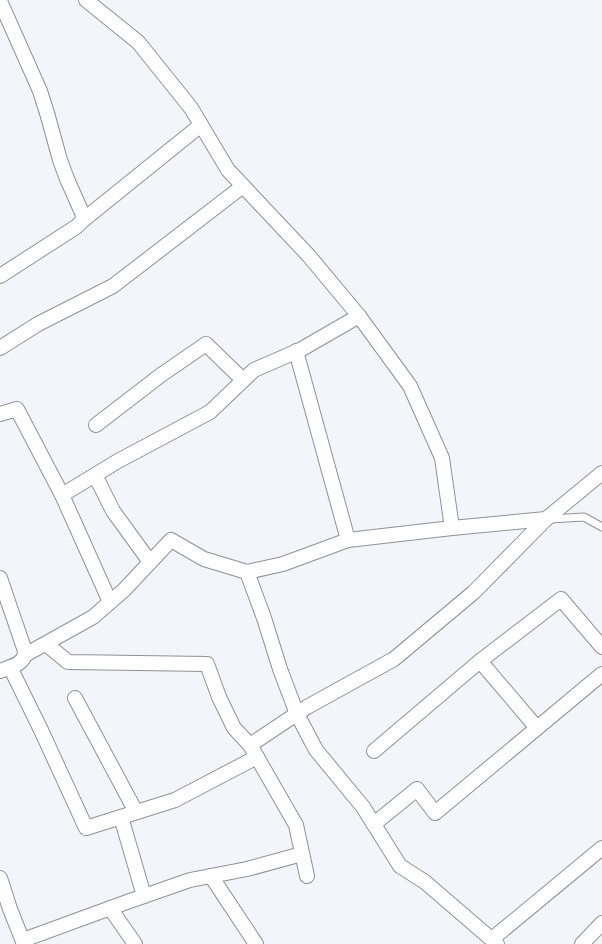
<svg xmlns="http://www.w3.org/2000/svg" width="602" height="944" font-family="'Work Sans',sans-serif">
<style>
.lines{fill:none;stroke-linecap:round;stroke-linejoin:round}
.service-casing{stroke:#8f9197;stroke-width:9}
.minor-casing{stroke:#8f9197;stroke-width:16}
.service{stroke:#fff;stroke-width:7}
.minor{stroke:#fff;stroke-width:14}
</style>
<rect width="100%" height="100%" fill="#f3f5fb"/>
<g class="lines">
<defs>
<path id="service" d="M550 519 584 517 602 527"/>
<g id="minor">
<path d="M86 0 138 42 191 108 228 170 309 256 359 316 410 386 442 458 452 528"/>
<path d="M0 1 40 91 47 113 60 160 67 179 83 215C83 221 81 223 76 227L0 276"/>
<path d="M82 221 201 125"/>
<path d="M0 348 38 324 113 286 243 186"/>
<path d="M296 351 348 540"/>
<path d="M0 414 17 409 62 495 110 602"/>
<path d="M96 425 161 375 206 344 243 380"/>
<path d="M95 475 113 511 150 562"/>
<path d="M62 495 118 461 210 412 254 370 300 350 359 316"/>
<path d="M247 572 264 618 280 669 297 714 316 750 363 807 400 866 425 882 497 944"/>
<path d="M0 578 25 651C26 664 10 667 0 671"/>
<path d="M46 644 68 662 207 664 219 697 234 728 250 745 296 825 307 876"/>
<path d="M25 655 93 617 124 590 171 540 204 559 247 572 283 564 348 540 452 528 546 519"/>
<path d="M480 661 537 728"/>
<path d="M10 667 41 730 86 828 175 800 257 757"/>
<path d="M75 698 136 812"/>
<path d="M250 745 307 707 394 659 474 592 546 519 602 473"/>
<path d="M374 751 480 661 561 599 602 647"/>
<path d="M121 817 144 896"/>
<path d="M374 824 417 789 435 813 602 674"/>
<path d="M211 876 256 944"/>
<path d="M0 878 10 909 24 944"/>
<path d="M110 908 135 944"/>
<path d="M492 939 602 848"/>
<path d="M23 940 127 902 190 880 247 869 302 854"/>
<path d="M582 944 602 923"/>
</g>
</defs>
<use href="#service" class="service-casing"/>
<use href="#minor" class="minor-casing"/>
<use href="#service" class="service"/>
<use href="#minor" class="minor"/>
</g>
</svg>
